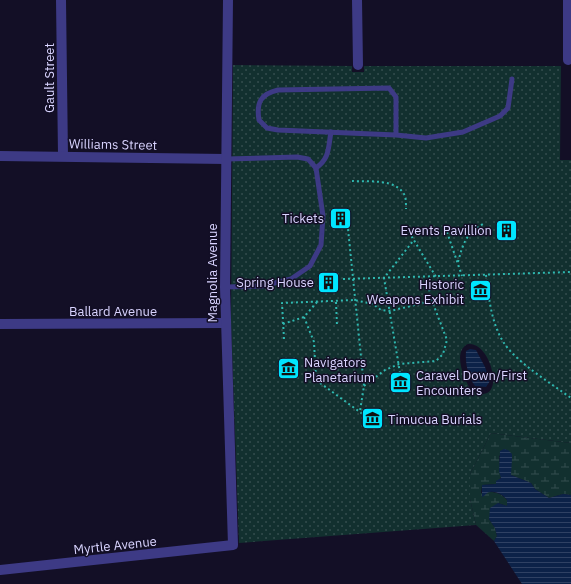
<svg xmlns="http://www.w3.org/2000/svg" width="571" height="584" font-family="'IBM Plex Sans',sans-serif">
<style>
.wetland{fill:url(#wetland-marsh)}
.park{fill:url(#park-dots);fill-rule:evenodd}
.water{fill:url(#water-rules)}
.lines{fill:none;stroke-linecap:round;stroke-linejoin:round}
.path{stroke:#2fb8b0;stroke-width:2;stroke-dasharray:2 3;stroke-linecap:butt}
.service{stroke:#3d3a85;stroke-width:5}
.minor{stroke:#3d3a85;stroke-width:10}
.labels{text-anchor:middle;stroke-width:3;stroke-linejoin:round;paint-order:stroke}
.street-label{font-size:13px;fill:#d9d4ff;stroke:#130f26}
.poi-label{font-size:13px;fill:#d9d4ff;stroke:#130f26;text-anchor:end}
</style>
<defs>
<pattern id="wetland-marsh" width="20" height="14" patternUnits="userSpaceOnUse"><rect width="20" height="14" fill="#12302f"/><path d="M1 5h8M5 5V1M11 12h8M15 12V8" fill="none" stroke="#344d4e"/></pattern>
<pattern id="park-dots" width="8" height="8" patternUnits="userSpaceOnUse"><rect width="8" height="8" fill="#12302f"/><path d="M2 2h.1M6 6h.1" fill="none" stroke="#344d4e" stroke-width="1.8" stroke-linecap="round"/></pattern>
<pattern id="water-rules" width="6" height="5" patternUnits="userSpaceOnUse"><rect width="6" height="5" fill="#0c2248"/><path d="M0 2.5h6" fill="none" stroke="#2f4163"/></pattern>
</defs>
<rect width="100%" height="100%" fill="#130f26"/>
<path class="wetland" d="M491 433 571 443V495L563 494 549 498 535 489 531 483 511 475 510 471 499 455 501 477 496 484 482 485 481 493C492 491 500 492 507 500V506L498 503 489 519 495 528 497 536 494 541 476 525 470 499V474Z"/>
<path class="park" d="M233 65 352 66V72H364V66H561L560 160H571V443L491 433 470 474V499L476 525 239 543 231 323ZM468 344C493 341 508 411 471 390 464 379 452 351 468 344Z"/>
<g class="water">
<path d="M470 349 476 350 485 367 490 381 486 387 475 386C468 376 465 364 466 351Z"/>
<path d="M504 449 508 450 512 454V459L511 475 531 483 535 489 549 498 563 494 571 495V584H522L494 541 497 536 495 528 489 519 490 508 498 503 507 506V500C503 495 497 491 490 492 487 492 486 495 482 497V485L496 484V481L501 478 499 471 500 451Z"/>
</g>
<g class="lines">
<g class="path">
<path d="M352 181C368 182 397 178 405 196 406 199 406 205 406 209"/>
<path d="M344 220 348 229 364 386 360 411"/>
<path d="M409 232 436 277"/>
<path d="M447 232 462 276"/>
<path d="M458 262C463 244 466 233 483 224"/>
<path d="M486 275C489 298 491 323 504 343 516 362 552 384 571 398"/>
<path d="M343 279 571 272"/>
<path d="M336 302 337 326"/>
<path d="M304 317 314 342 316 380 364 415"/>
<path d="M283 324 304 317 317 302"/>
<path d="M284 339 282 303 354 300 373 304 381 310 390 311 432 301"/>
<path d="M400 373 384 278 413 241"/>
<path d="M364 386 385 370 399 364 436 361 443 354 447 340 432 301 426 277"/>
</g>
<g class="service">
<path d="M396 135V97L389 88 278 90C261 94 256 102 259 120L267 128 278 130 396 135 426 138 463 132 500 116 508 108 512 79"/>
<path d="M316 168C330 158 328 148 331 132"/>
<path d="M225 287 262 286 291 279 310 266 321 245 323 216 316 168 308 159 297 157 226 159"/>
</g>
<g class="minor">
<path d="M61 0 63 156"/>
<path d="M357 0 358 65"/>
<path d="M568 0V60"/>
<path d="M0 156 226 159"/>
<path d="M0 324 225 323"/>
<path d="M0 570 233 545 225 287 228 0"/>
</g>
</g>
<defs>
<symbol id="building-square" viewBox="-11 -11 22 22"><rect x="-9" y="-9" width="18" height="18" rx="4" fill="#00e5ff" stroke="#130f26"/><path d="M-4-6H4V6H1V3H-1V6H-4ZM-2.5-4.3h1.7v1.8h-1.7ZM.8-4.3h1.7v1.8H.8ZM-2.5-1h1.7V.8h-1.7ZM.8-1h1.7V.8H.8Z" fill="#111"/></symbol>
<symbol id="museum-square" viewBox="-11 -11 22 22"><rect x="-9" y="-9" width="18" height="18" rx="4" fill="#00e5ff" stroke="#130f26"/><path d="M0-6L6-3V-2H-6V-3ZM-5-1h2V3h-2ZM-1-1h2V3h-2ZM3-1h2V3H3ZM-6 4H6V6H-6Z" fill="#111"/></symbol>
</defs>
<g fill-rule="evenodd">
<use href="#building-square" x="328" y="206" width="25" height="25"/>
<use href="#building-square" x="494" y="218" width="25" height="25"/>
<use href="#building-square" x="316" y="270" width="25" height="25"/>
<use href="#museum-square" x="468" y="278" width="25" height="25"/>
<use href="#museum-square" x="276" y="356" width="25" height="25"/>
<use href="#museum-square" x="388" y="370" width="25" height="25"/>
<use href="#museum-square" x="360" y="406" width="25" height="25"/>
</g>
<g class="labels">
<g class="street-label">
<text transform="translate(49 78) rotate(-90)" y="5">Gault Street</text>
<text transform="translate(113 144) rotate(1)" y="5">Williams Street</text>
<text transform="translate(212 273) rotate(-90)" y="5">Magnolia Avenue</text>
<text x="113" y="316">Ballard Avenue</text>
<text transform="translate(115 545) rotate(-6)" y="5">Myrtle Avenue</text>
</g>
<g class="poi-label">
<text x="324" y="223">Tickets</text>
<text x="492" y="235">Events Pavillion</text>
<text x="314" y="287">Spring House</text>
<text x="464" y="289">Historic<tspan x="464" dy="15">Weapons Exhibit</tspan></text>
<text x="304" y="367" text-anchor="start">Navigators<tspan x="304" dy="15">Planetarium</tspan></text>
<text x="416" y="380" text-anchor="start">Caravel Down/First<tspan x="416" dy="15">Encounters</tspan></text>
<text x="388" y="424" text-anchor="start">Timucua Burials</text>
</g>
</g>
</svg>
